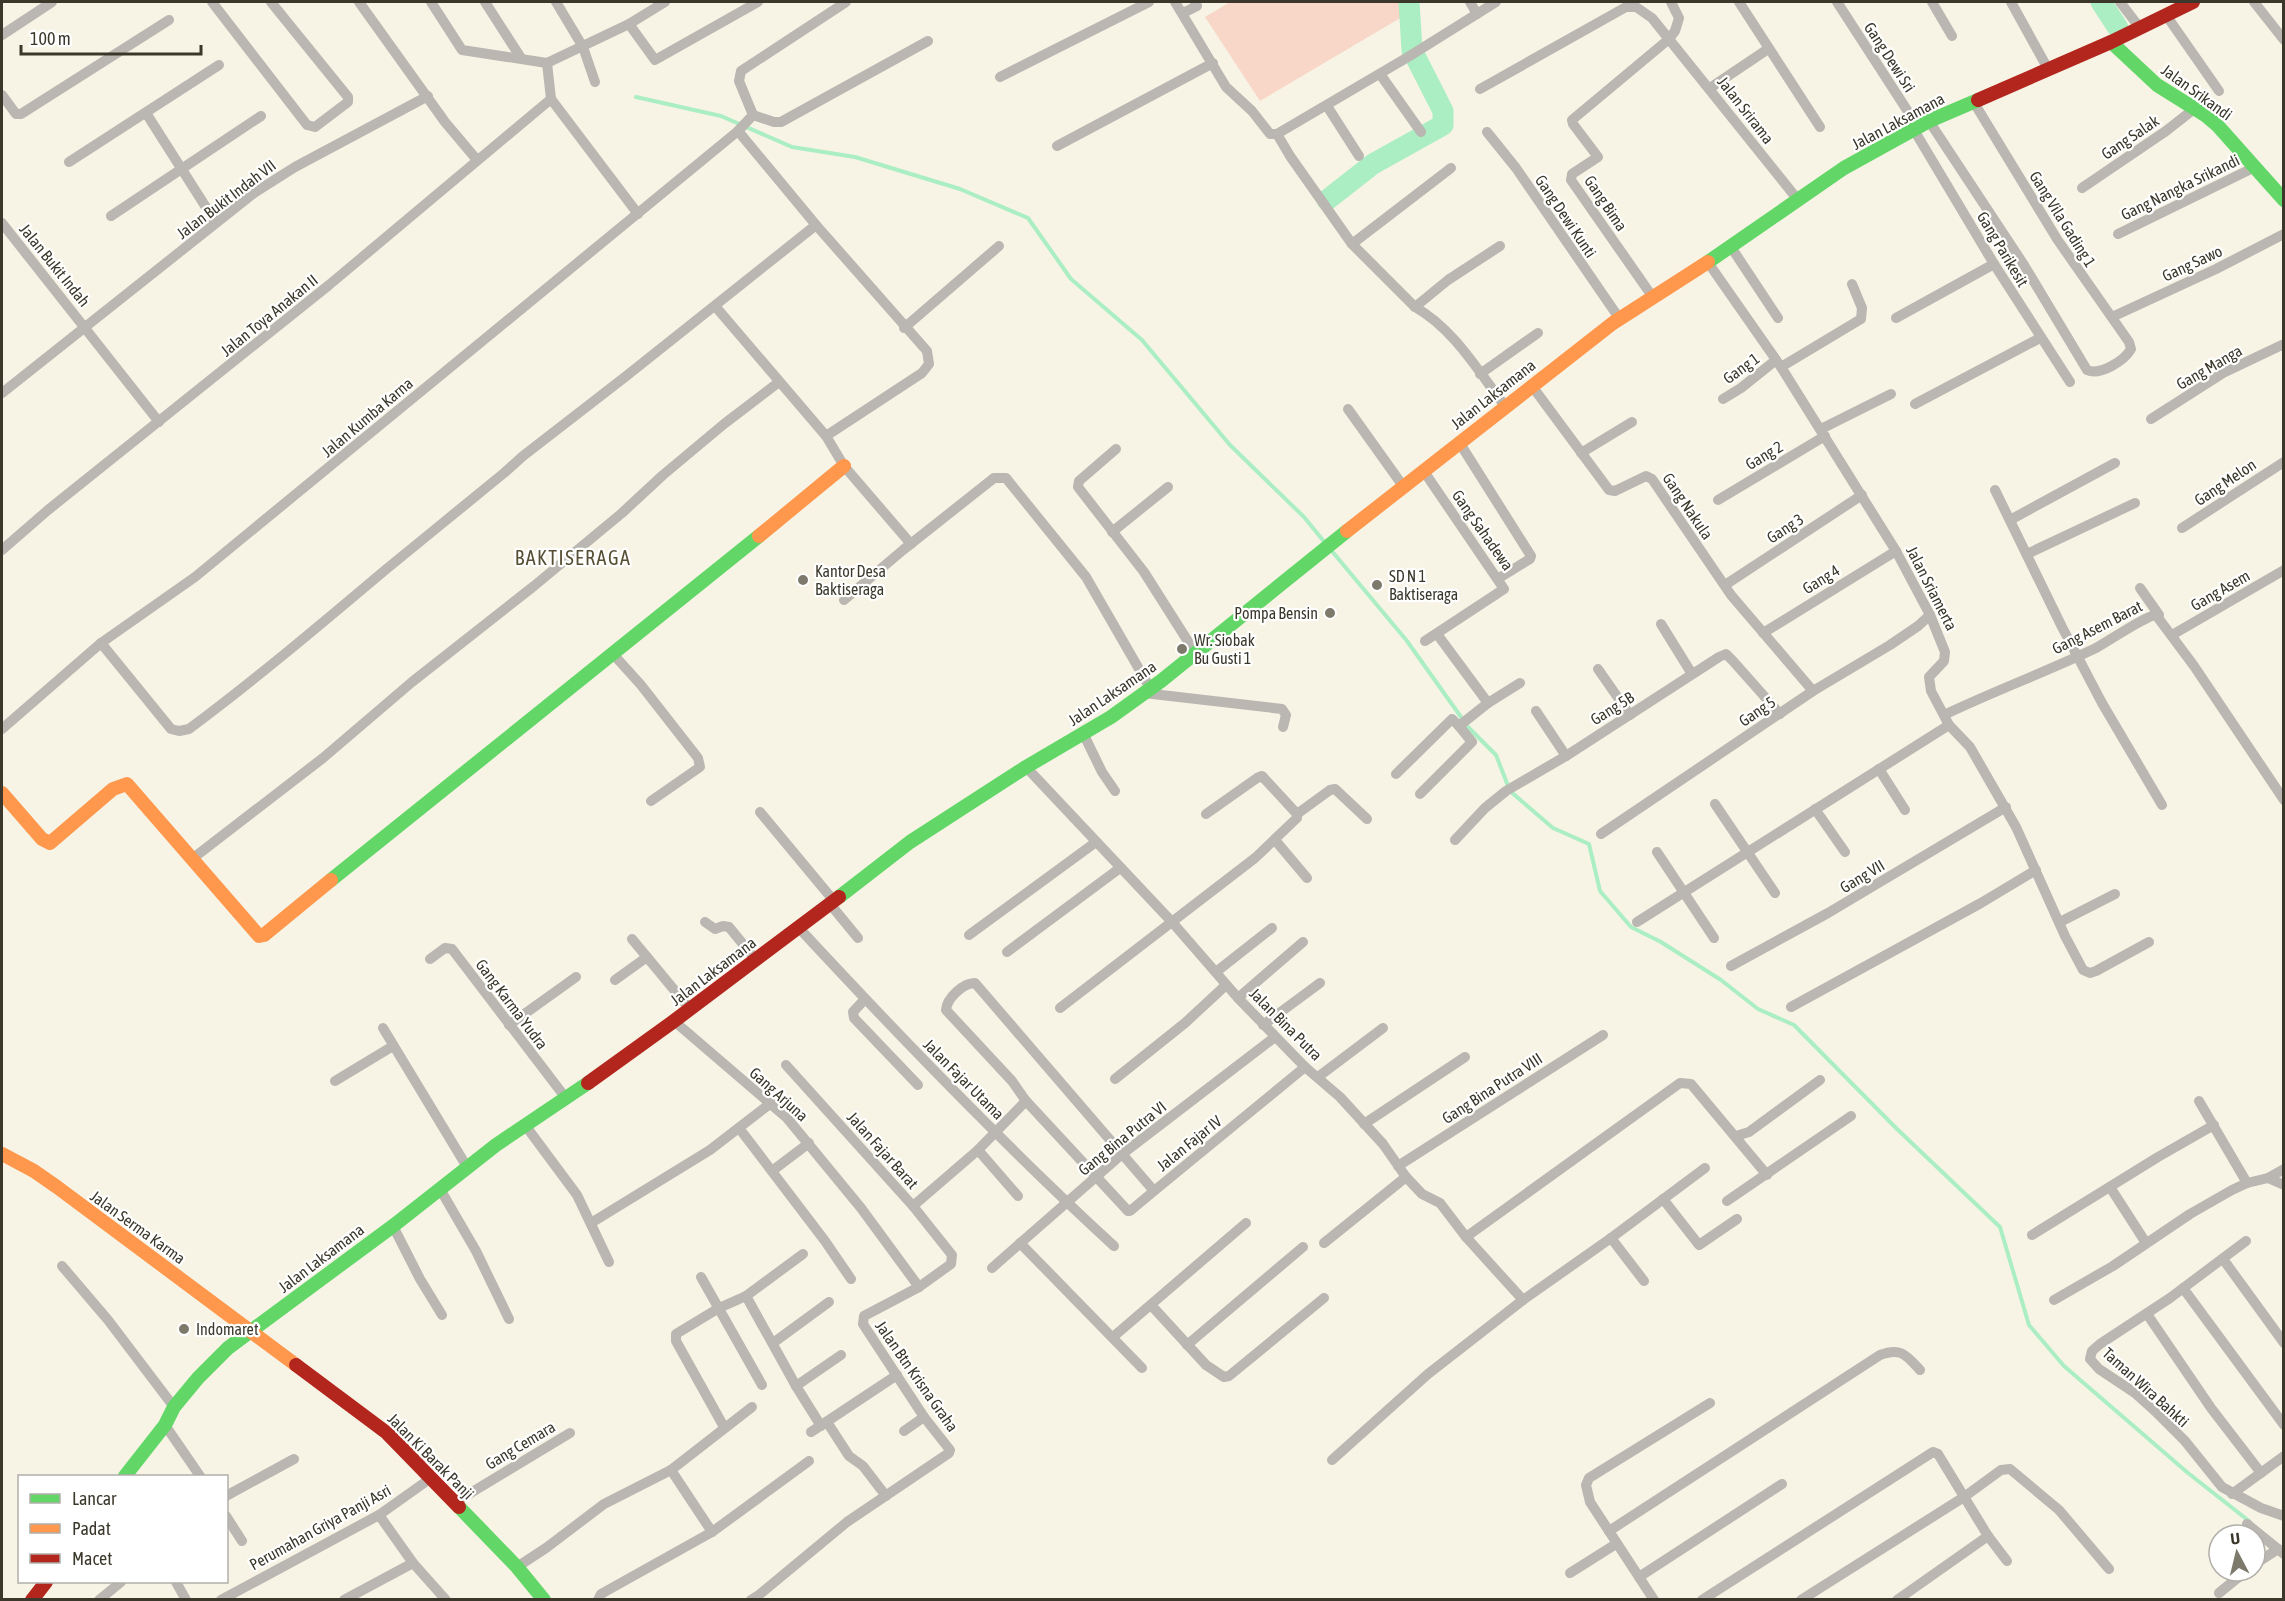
<svg xmlns="http://www.w3.org/2000/svg" width="2285" height="1601" font-family="'Asap Condensed',sans-serif">
<style>
.green{fill:#f8d7c8}
.lines{fill:none;stroke-linecap:round;stroke-linejoin:round}
.stream{stroke:#abeec3;stroke-width:4}
.river{stroke:#abeec3;stroke-width:21}
.street{stroke:#bab6b1;stroke-width:10}
.fast{stroke:#63d668;stroke-width:14}
.slow{stroke:#ff974d;stroke-width:14}
.jam{stroke:#b3261e;stroke-width:14}
.poi-dot{fill:#7d7a6c;stroke:#fff;stroke-width:2}
.labels{text-anchor:middle;stroke-width:4.5;stroke-linejoin:round;paint-order:stroke}
.street-label{font-size:16px;fill:#3b382b;stroke:#fff}
.poi-label{font-size:16px;fill:#3b382b;stroke:#fff;text-anchor:start}
.quarter-label{font-size:20px;letter-spacing:1.5px;fill:#564f33;stroke:#fff}
</style>
<rect width="100%" height="100%" fill="#f7f4e5"/>
<path class="green" d="M1230 2H1402V17L1260 101 1205 17Z"/>
<g class="lines">
<g class="stream">
<path d="M636 97 721 116 792 147 855 157 960 189 1028 218 1071 279 1142 340 1230 445 1304 517 1326 544"/>
<path d="M1331 550 1407 641 1461 717"/>
<path d="M1468 727 1496 755 1510 791 1553 828 1589 844 1600 891 1631 927 1661 942 1721 980 1758 1009 1794 1025 1897 1129 2000 1227 2029 1325 2064 1366 2188 1473 2249 1521"/>
</g>
<g class="river">
<path d="M2101 2 2118 28"/>
<path d="M1327 200 1373 164 1443 125V111L1412 50 1409 2"/>
</g>
<g class="street">
<path d="M212 2 307 125 315 127 348 102V97L271 2"/>
<path d="M359 2 445 122 477 160"/>
<path d="M431 2 462 50 547 63 629 24 665 2"/>
<path d="M485 2 521 58"/>
<path d="M556 2 583 47 595 82"/>
<path d="M1175 2 1226 87 1252 111 1270 134H1277L1408 57 1496 2"/>
<path d="M1470 2 1477 14"/>
<path d="M1739 2 1820 127"/>
<path d="M1837 2 1918 127"/>
<path d="M1932 2 1952 36"/>
<path d="M2011 2 2048 69"/>
<path d="M2120 2 2140 28"/>
<path d="M2254 2 2284 40"/>
<path d="M1183 13 1197 6 1195 2"/>
<path d="M2166 15 2219 91"/>
<path d="M629 24 655 60 758 2"/>
<path d="M2 35 52 2"/>
<path d="M547 63 551 99"/>
<path d="M1380 74 1421 132"/>
<path d="M1000 77 1149 2"/>
<path d="M1710 88 1768 49"/>
<path d="M1480 89 1626 7H1636L1652 18 1798 200"/>
<path d="M2 95 16 114H21L169 20"/>
<path d="M551 99 638 214"/>
<path d="M1327 106 1359 156"/>
<path d="M146 113 216 223"/>
<path d="M753 115 774 122H781L928 41"/>
<path d="M753 115 739 81 741 71 846 2"/>
<path d="M1929 121 2024 265 2087 370C2100 376 2124 361 2131 349L2129 342 2057 239 1973 101"/>
<path d="M1914 130 1994 264 2070 382"/>
<path d="M738 131 816 225 927 351 929 364 922 373 826 436"/>
<path d="M1487 132 1516 168 1619 318"/>
<path d="M1277 134 1290 156 1352 244 1415 307C1454 329 1478 371 1505 406"/>
<path d="M1057 146 1213 63"/>
<path d="M69 162 219 65"/>
<path d="M2082 188 2166 131 2194 109"/>
<path d="M111 216 261 116"/>
<path d="M2 223 159 422"/>
<path d="M2118 234 2255 167"/>
<path d="M1352 244 1451 168"/>
<path d="M1731 247 1778 318"/>
<path d="M1707 261 1781 367 1896 551 1930 615 1945 652 1944 661 1929 677 1931 691 1949 725 1970 747 2016 827 2065 936 2083 970 2090 973 2096 971 2149 942"/>
<path d="M1652 296 1571 180 1572 174 1598 157 1573 124 1572 120 1669 39 1675 31 1679 18 1671 2"/>
<path d="M715 306 826 436 844 466 911 544"/>
<path d="M1415 307 1448 280 1500 246"/>
<path d="M2112 317 2216 269 2284 234"/>
<path d="M1896 318 1994 264"/>
<path d="M904 328 999 246"/>
<path d="M1781 367 1861 319 1862 308 1852 284"/>
<path d="M1480 374 1538 333"/>
<path d="M1532 386 1609 490 1615 491 1646 476 1652 479 1731 595 1813 691"/>
<path d="M2 393 254 193 295 167 428 96"/>
<path d="M1723 399 1741 388 1776 360"/>
<path d="M1915 404 2040 338"/>
<path d="M1348 409 1403 486"/>
<path d="M2151 419 2223 373 2284 344"/>
<path d="M1821 429 1891 394"/>
<path d="M1459 442 1531 556 1530 559 1499 578"/>
<path d="M1116 449 1079 481 1078 487 1144 572 1196 654"/>
<path d="M1581 453 1632 422"/>
<path d="M1423 470 1504 589 1425 641"/>
<path d="M1995 490 2062 627 2102 703 2162 805"/>
<path d="M1718 500 1825 436"/>
<path d="M2010 520 2115 463"/>
<path d="M2182 528 2284 462"/>
<path d="M1112 532 1168 487"/>
<path d="M2 550 48 510 329 285 551 99"/>
<path d="M2027 554 2135 503"/>
<path d="M1725 585 1862 495"/>
<path d="M2140 588 2159 615"/>
<path d="M844 600 903 550 994 478H1006L1086 577 1150 688"/>
<path d="M1661 624 1692 674"/>
<path d="M1763 633 1896 551"/>
<path d="M1437 634 1488 703 1520 683"/>
<path d="M2172 635 2284 570"/>
<path d="M101 643 171 729 179 731 189 729C256 679 320 625 384 571 424 538 464 506 504 473L523 456 625 377 816 225"/>
<path d="M613 654 641 685 698 758 700 767 651 801"/>
<path d="M1598 669 1630 715"/>
<path d="M1144 693 1282 709 1286 715 1283 727"/>
<path d="M1536 711 1566 756"/>
<path d="M1944 715C1994 691 2046 672 2096 648 2109 641 2145 616 2156 615L2194 666 2284 800"/>
<path d="M2 729 101 643 195 577 738 131 753 115"/>
<path d="M1083 733 1102 772 1115 791"/>
<path d="M1026 767 1172 922 1238 998 1305 1067 1340 1097 1383 1144 1406 1177 1422 1194 1440 1203 1466 1237 1523 1300"/>
<path d="M1879 769 1905 810"/>
<path d="M1396 774 1452 719 1459 726 1488 703"/>
<path d="M1420 794 1472 742 1459 726"/>
<path d="M1715 804 1775 893"/>
<path d="M1815 809 1845 852"/>
<path d="M760 812 834 901"/>
<path d="M1206 814 1257 778 1262 776 1297 814"/>
<path d="M1601 834 1813 691 1890 645 1918 626 1930 615"/>
<path d="M1275 840 1307 878"/>
<path d="M1455 840 1485 808 1506 791 1566 756 1719 657 1726 654 1733 661 1780 714"/>
<path d="M1657 852 1714 938"/>
<path d="M192 859 323 758 412 682 534 586 622 513 663 475 724 424 779 382"/>
<path d="M830 904 858 938"/>
<path d="M705 922 715 929 723 926 729 927 756 960"/>
<path d="M1637 922 1949 725"/>
<path d="M2060 922 2115 894"/>
<path d="M799 928C900 1037 1004 1145 1114 1246"/>
<path d="M969 935 1096 842"/>
<path d="M632 939 690 1009"/>
<path d="M1007 952 1120 868"/>
<path d="M430 959 445 948 452 949 565 1097"/>
<path d="M1731 966 1828 913 2006 807"/>
<path d="M1216 972 1272 928"/>
<path d="M615 980 647 957"/>
<path d="M1238 998 1303 942"/>
<path d="M865 999 853 1012 854 1018 918 1085"/>
<path d="M1791 1007 1981 903 2036 870"/>
<path d="M1060 1008 1255 858 1297 818V814L1330 790 1335 789 1367 819"/>
<path d="M674 1021 787 1118 861 1208 919 1287"/>
<path d="M509 1025 576 977"/>
<path d="M1263 1025 1320 983"/>
<path d="M383 1028 467 1167"/>
<path d="M1318 1077 1383 1028"/>
<path d="M1115 1079 1185 1023 1226 985"/>
<path d="M335 1081 393 1046"/>
<path d="M2199 1101 2247 1183"/>
<path d="M1364 1124 1465 1057"/>
<path d="M525 1125 577 1195 609 1262"/>
<path d="M739 1128 825 1241 851 1279"/>
<path d="M1736 1136 1749 1132 1820 1080"/>
<path d="M978 1150 1018 1196"/>
<path d="M1398 1166 1603 1035"/>
<path d="M772 1171 809 1143"/>
<path d="M2268 1178 2284 1169"/>
<path d="M2110 1187 2146 1243"/>
<path d="M440 1189 476 1251 509 1319"/>
<path d="M1154 1191 975 983C963 983 947 998 946 1010L1012 1081 1026 1101 1128 1211H1130L1154 1191 1305 1067"/>
<path d="M1663 1199 1699 1245 1737 1219"/>
<path d="M1727 1201 1851 1116"/>
<path d="M913 1206 978 1150 1026 1101"/>
<path d="M591 1223 710 1150 771 1103"/>
<path d="M393 1226 420 1279 442 1315"/>
<path d="M2032 1235 2158 1157 2214 1125"/>
<path d="M1466 1237 1680 1083 1691 1084 1767 1175"/>
<path d="M1611 1238 1644 1281"/>
<path d="M2246 1241 2170 1298 2100 1344 2092 1351 2090 1359 2099 1369 2135 1393 2155 1411 2185 1441 2222 1487 2261 1508 2284 1516"/>
<path d="M1020 1243 1142 1368"/>
<path d="M1324 1243 1406 1177"/>
<path d="M2223 1259 2284 1343"/>
<path d="M62 1266 108 1320 174 1407"/>
<path d="M992 1268 1121 1155 1275 1037"/>
<path d="M701 1277 762 1385"/>
<path d="M2183 1288 2284 1425"/>
<path d="M746 1296 796 1386 821 1426"/>
<path d="M2054 1300 2113 1266 2190 1214 2232 1190 2247 1183 2268 1178 2284 1185"/>
<path d="M1151 1305 1206 1365 1224 1377 1229 1376 1324 1298"/>
<path d="M2147 1314 2211 1408 2261 1473"/>
<path d="M1113 1337 1246 1223"/>
<path d="M773 1343 829 1302"/>
<path d="M1187 1345 1303 1247"/>
<path d="M796 1386 841 1355"/>
<path d="M827 1422 849 1456 863 1466 886 1496"/>
<path d="M165 1425 200 1476"/>
<path d="M724 1427 676 1341V1334L719 1308 746 1296 803 1254"/>
<path d="M904 1431 924 1417"/>
<path d="M811 1432 897 1375"/>
<path d="M1332 1460 1428 1374 1523 1300 1611 1238 1705 1168"/>
<path d="M671 1470 712 1532"/>
<path d="M2232 1494 2284 1456"/>
<path d="M226 1496 294 1459"/>
<path d="M454 1503 570 1433"/>
<path d="M379 1515 413 1563 446 1600"/>
<path d="M226 1516 242 1541"/>
<path d="M2247 1524 2284 1554"/>
<path d="M1609 1531 1880 1355C1901 1347 1906 1355 1920 1370"/>
<path d="M2255 1564 2278 1549"/>
<path d="M517 1567 546 1548 604 1504 671 1470 752 1407"/>
<path d="M1570 1573 1616 1544"/>
<path d="M1639 1577 1782 1484"/>
<path d="M176 1582 186 1600"/>
<path d="M2219 1593 2246 1571"/>
<path d="M99 1600 121 1582"/>
<path d="M221 1600 379 1515 431 1478"/>
<path d="M344 1600 413 1563"/>
<path d="M598 1600 601 1594 712 1532 809 1461"/>
<path d="M751 1600 759 1595 847 1522 949 1453 950 1450 924 1417 863 1324 864 1316 919 1287 951 1264 952 1255 913 1206 786 1065"/>
<path d="M1654 1600 1590 1502 1586 1485 1589 1478 1710 1403"/>
<path d="M1702 1600 1933 1452 1938 1454 1988 1536 2007 1561"/>
<path d="M1801 1600 1964 1497 2001 1470 2010 1469 2059 1510 2109 1569"/>
<path d="M1897 1600 1988 1536"/>
</g>
<g class="fast">
<path d="M2111 42 2157 85 2205 115 2218 126 2284 200"/>
<path d="M1708 262 1844 168 1929 121 1978 100"/>
<path d="M331 880 759 536"/>
<path d="M839 897 910 842 1026 767 1111 717 1161 681 1347 531"/>
<path d="M125 1476 165 1425 174 1407 198 1378 228 1348 393 1226 496 1145 588 1083"/>
<path d="M459 1507 517 1567 544 1600"/>
</g>
<g class="slow">
<path d="M1347 531 1613 323 1708 262"/>
<path d="M759 536 844 466"/>
<path d="M2 793 42 839 50 843 113 789 127 784 259 936 264 935 331 880"/>
<path d="M2 1154 34 1171 57 1187 296 1365"/>
</g>
<g class="jam">
<path d="M1978 100 2111 42 2193 2"/>
<path d="M588 1083 674 1021 839 897"/>
<path d="M296 1365 387 1433 459 1507"/>
<path d="M32 1600 46 1582"/>
</g>
</g>
<g class="poi-dot">
<circle cx="803" cy="580" r="6"/>
<circle cx="1377" cy="585" r="6"/>
<circle cx="1330" cy="613" r="6"/>
<circle cx="1182" cy="649" r="6"/>
<circle cx="184" cy="1329" r="6"/>
</g>
<g class="labels">
<g class="street-label">
<text transform="translate(1890 57) rotate(57)" y="6">Gang Dewi Sri</text>
<text transform="translate(2197 92) rotate(36)" y="6">Jalan Srikandi</text>
<text transform="translate(1746 110) rotate(52)" y="6">Jalan Srirama</text>
<text transform="translate(1898 121) rotate(-28)" y="6">Jalan Laksamana</text>
<text transform="translate(2130 137) rotate(-34)" y="6">Gang Salak</text>
<text transform="translate(2180 187) rotate(-26)" y="6">Gang Nangka Srikandi</text>
<text transform="translate(226 199) rotate(-37)" y="6">Jalan Bukit Indah VII</text>
<text transform="translate(1606 203) rotate(56)" y="6">Gang Bima</text>
<text transform="translate(1566 216) rotate(56)" y="6">Gang Dewi Kunti</text>
<text transform="translate(2063 219) rotate(58)" y="6">Gang Vila Gading 1</text>
<text transform="translate(2003 249) rotate(59)" y="6">Gang Parikesit</text>
<text transform="translate(2192 263) rotate(-25)" y="6">Gang Sawo</text>
<text transform="translate(55 265) rotate(51)" y="6">Jalan Bukit Indah</text>
<text transform="translate(269 315) rotate(-39)" y="6">Jalan Toya Anakan II</text>
<text transform="translate(2209 367) rotate(-30)" y="6">Gang Manga</text>
<text transform="translate(1741 368) rotate(-36)" y="6">Gang 1</text>
<text transform="translate(1493 394) rotate(-38)" y="6">Jalan Laksamana</text>
<text transform="translate(367 417) rotate(-40)" y="6">Jalan Kumba Karna</text>
<text transform="translate(1764 455) rotate(-31)" y="6">Gang 2</text>
<text transform="translate(2225 482) rotate(-34)" y="6">Gang Melon</text>
<text transform="translate(1688 506) rotate(56)" y="6">Gang Nakula</text>
<text transform="translate(1785 528) rotate(-33)" y="6">Gang 3</text>
<text transform="translate(1483 530) rotate(55)" y="6">Gang Sahadewa</text>
<text transform="translate(1821 579) rotate(-32)" y="6">Gang 4</text>
<text transform="translate(1932 588) rotate(63)" y="6">Jalan Sriamerta</text>
<text transform="translate(2220 590) rotate(-30)" y="6">Gang Asem</text>
<text transform="translate(2097 627) rotate(-27)" y="6">Gang Asem Barat</text>
<text transform="translate(1112 693) rotate(-34)" y="6">Jalan Laksamana</text>
<text transform="translate(1612 708) rotate(-32)" y="6">Gang 5B</text>
<text transform="translate(1757 711) rotate(-34)" y="6">Gang 5</text>
<text transform="translate(1862 876) rotate(-31)" y="6">Gang VII</text>
<text transform="translate(713 971) rotate(-37)" y="6">Jalan Laksamana</text>
<text transform="translate(512 1004) rotate(53)" y="6">Gang Karma Yudra</text>
<text transform="translate(1286 1024) rotate(45)" y="6">Jalan Bina Putra</text>
<text transform="translate(964 1079) rotate(45)" y="6">Jalan Fajar Utama</text>
<text transform="translate(1492 1088) rotate(-33)" y="6">Gang Bina Putra VIII</text>
<text transform="translate(779 1094) rotate(42)" y="6">Gang Arjuna</text>
<text transform="translate(1122 1138) rotate(-39)" y="6">Gang Bina Putra VI</text>
<text transform="translate(1189 1143) rotate(-39)" y="6">Jalan Fajar IV</text>
<text transform="translate(883 1150) rotate(48)" y="6">Jalan Fajar Barat</text>
<text transform="translate(138 1227) rotate(36)" y="6">Jalan Serma Karma</text>
<text transform="translate(321 1258) rotate(-37)" y="6">Jalan Laksamana</text>
<text transform="translate(917 1376) rotate(55)" y="6">Jalan Btn Krisna Graha</text>
<text transform="translate(2146 1387) rotate(42)" y="6">Taman Wira Bahkti</text>
<text transform="translate(520 1445) rotate(-31)" y="6">Gang Cemara</text>
<text transform="translate(431 1456) rotate(45)" y="6">Jalan Ki Barak Panji</text>
<text transform="translate(320 1527) rotate(-29)" y="6">Perumahan Griya Panji Asri</text>
</g>
<g class="poi-label">
<text x="815" y="577">Kantor Desa<tspan x="815" dy="18">Baktiseraga</tspan></text>
<text x="1389" y="582">SD N 1<tspan x="1389" dy="18">Baktiseraga</tspan></text>
<text x="1318" y="619" text-anchor="end">Pompa Bensin</text>
<text x="1194" y="646">Wr. Siobak<tspan x="1194" dy="18">Bu Gusti 1</tspan></text>
<text x="196" y="1335">Indomaret</text>
</g>
<g class="quarter-label">
<text x="573" y="565">BAKTISERAGA</text>
</g>
</g>
<rect width="2285" height="1601" fill="none" stroke="#3b382b" stroke-width="6"/>
<rect x="18" y="1475" width="210" height="108" fill="#ffffff" stroke="#b1afaa" stroke-width="1.5"/>
<rect x="30" y="1494" width="30" height="9" fill="#63d668" stroke="#b1afaa" stroke-width="1.5"/>
<text x="72" y="1505" font-size="18" fill="#3b382b">Lancar</text>
<rect x="30" y="1524" width="30" height="9" fill="#ff974d" stroke="#b1afaa" stroke-width="1.5"/>
<text x="72" y="1535" font-size="18" fill="#3b382b">Padat</text>
<rect x="30" y="1554" width="30" height="9" fill="#b3261e" stroke="#b1afaa" stroke-width="1.5"/>
<text x="72" y="1565" font-size="18" fill="#3b382b">Macet</text>
<g transform="translate(2237 1553) rotate(353)"><circle r="28" fill="#ffffff" stroke="#b1afaa" stroke-width="1.5"/>
<path d="M0-4.5L10 22L0 15L-10 22Z" fill="#7d7a6c"/>
<text y="-9" font-size="16" font-weight="bold" text-anchor="middle" fill="#3b382b">U</text>
</g>
<path d="M21 45v9h180v-9" fill="none" stroke="#3b382b" stroke-width="3"/>
<text x="30" y="45" font-size="18" fill="#3b382b" stroke="#ffffff" stroke-width="4.5" paint-order="stroke">100 m</text>
</svg>
